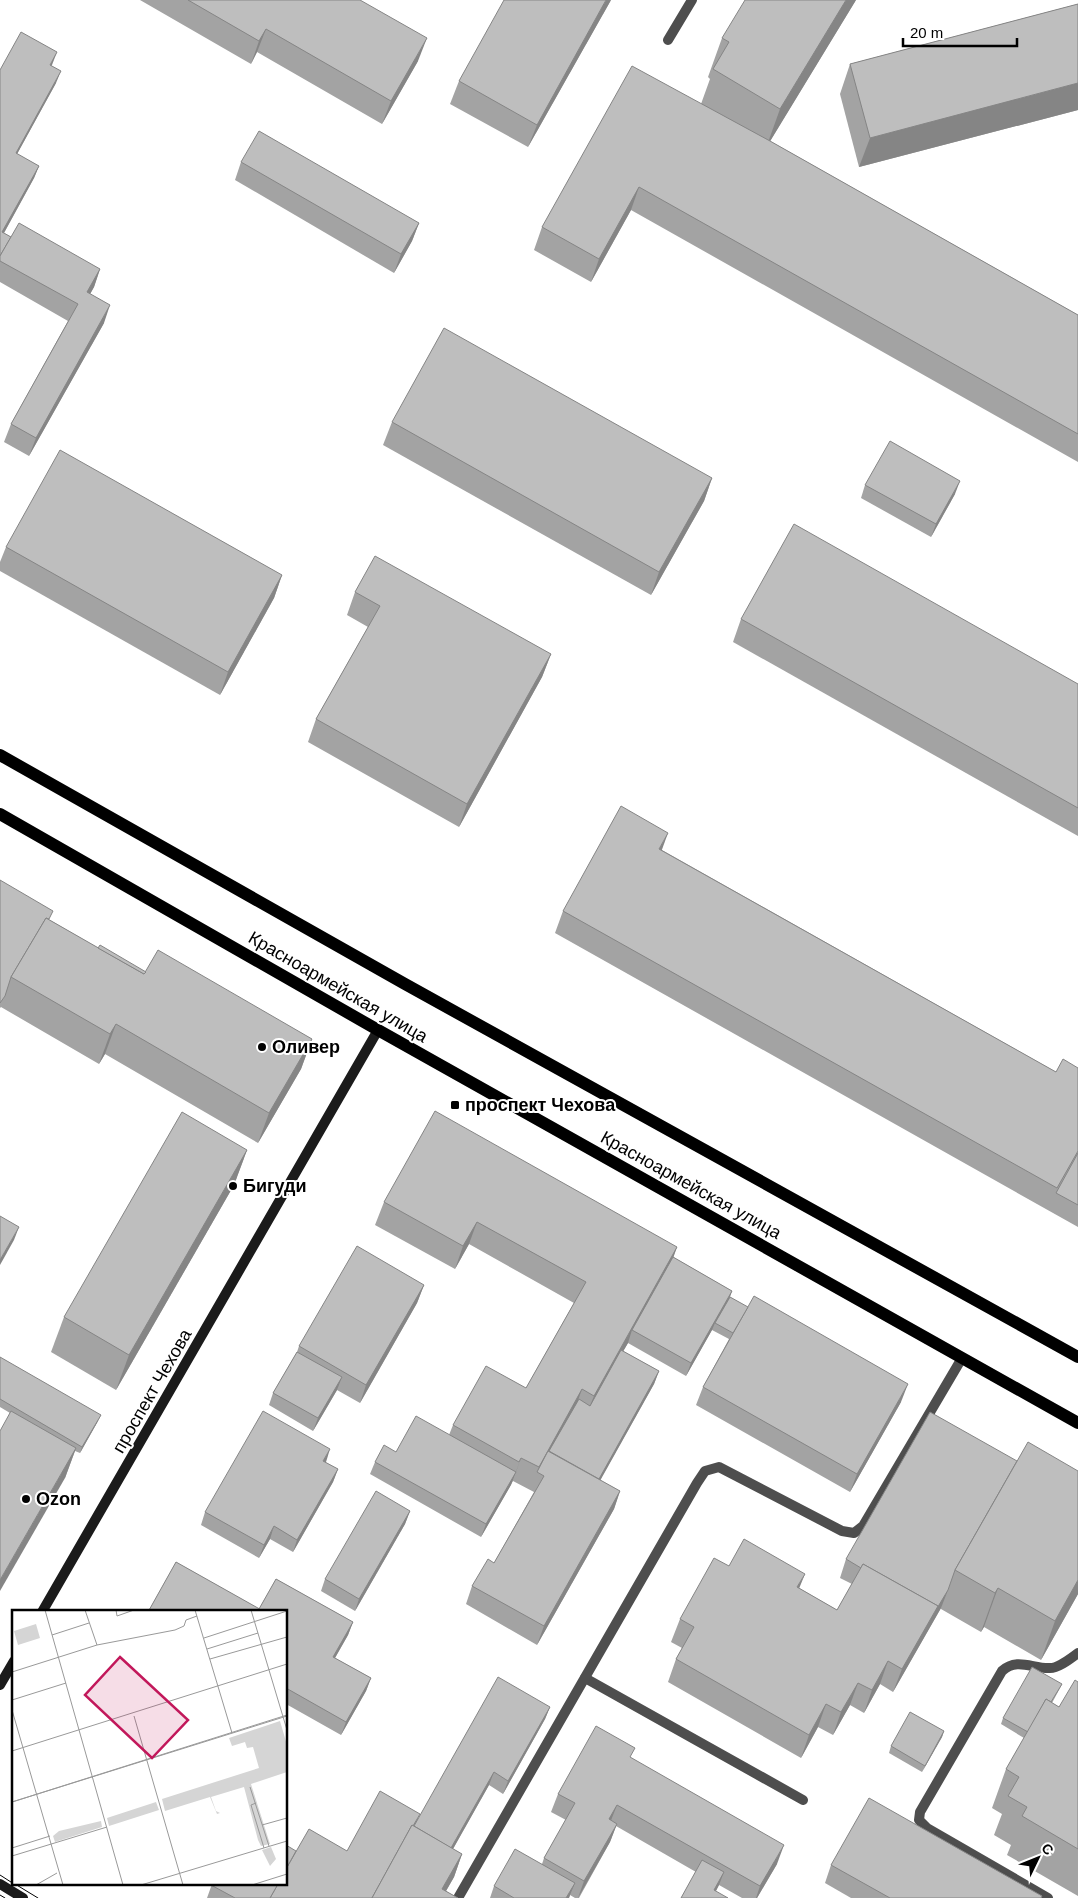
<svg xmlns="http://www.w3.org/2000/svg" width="1078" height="1898" font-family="Arial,sans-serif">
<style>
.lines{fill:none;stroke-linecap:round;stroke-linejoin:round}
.lane{stroke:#4e4e4e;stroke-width:10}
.secondary{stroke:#1b1b1b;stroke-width:10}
.primary{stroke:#000;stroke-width:12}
.tram{stroke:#000;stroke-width:1}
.wall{fill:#a3a3a3}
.shaded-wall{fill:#858585}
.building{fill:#bebebe;stroke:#858585}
.poi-dot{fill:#000;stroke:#fff;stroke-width:2}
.labels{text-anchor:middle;stroke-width:4;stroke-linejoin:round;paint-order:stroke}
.street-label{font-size:18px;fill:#000;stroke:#fff}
.poi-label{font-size:18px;font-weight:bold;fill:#000;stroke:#fff;text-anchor:start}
.inset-road{fill:none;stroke:#999;stroke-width:1}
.view{fill:#c2185b;fill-opacity:0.15;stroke:#c2185b;stroke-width:2.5}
.inset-edge{fill:none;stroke:#000;stroke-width:2.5}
</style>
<rect width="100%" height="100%" fill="#fff"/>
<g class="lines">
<g class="lane">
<path d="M668 40 692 0"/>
<path d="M585 1678 803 1800"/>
<path d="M458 1898 697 1483 705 1471 719 1467 842 1531 854 1533 863 1526 962 1358"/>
<path d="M1048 1898 927 1828 919 1820 920 1812 1002 1671C1017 1657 1033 1669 1050 1668 1059 1668 1071 1658 1078 1653"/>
</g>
<g class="secondary">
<path d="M42 1612 378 1030"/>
<path d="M0 1685 14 1661"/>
<path d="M0 1884 23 1898"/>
</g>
<g class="primary">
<path d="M0 755 405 984 1078 1357"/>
<path d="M0 814 378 1030 1078 1423"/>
</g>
<g class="tram">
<path d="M0 1875 14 1884"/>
<path d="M15 1884 38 1898"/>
<path d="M0 1895 5 1898"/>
</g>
</g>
<g class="wall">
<path d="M140 0H360L418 61 382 124 257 52 251 64Z"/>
<path d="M611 0 528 147 450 104 459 81Z"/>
<path d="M856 0 770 141 1078 315V462L631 210 591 282 534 250 542 227 701 104 710 79 708 77 722 38Z"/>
<path d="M1078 4V110L859 167 840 94 850 64Z"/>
<path d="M52 66 56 83 17 154 39 166 34 178 4 233 11 237 100 269 94 287 90 294 104 323 29 456 4 442 11 424 68 321 0 282V70Z"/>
<path d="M241 162 419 223 412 241 394 273 235 180Z"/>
<path d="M392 422 712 478 704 501 651 595 383 445Z"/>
<path d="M865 485 955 494 931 537 861 498Z"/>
<path d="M6 547 282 575 274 598 220 695 0 571V562Z"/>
<path d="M355 592 551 654 542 677 459 827 308 742 316 719 368 627 347 615Z"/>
<path d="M741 619 1078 684V836L733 642Z"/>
<path d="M662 850 1056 1072 1078 1068V1227L555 933 563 911Z"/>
<path d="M0 880 50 920 98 948 146 972 312 1039 301 1069 258 1143 105 1054 99 1064 1 1007 0 1008Z"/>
<path d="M247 1150 234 1185 116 1390 51 1352 64 1317Z"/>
<path d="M384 1202 677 1247 673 1257 732 1291 730 1297 901 1402 850 1492 696 1405 703 1387 729 1339 712 1330 686 1376 628 1343 623 1351 659 1371 654 1384 600 1480 620 1491 614 1509 537 1645 466 1604 472 1586 494 1563 534 1492 513 1481 481 1537 370 1474 375 1462 396 1452 449 1435 453 1425 526 1388 574 1303 469 1244 455 1269 375 1225Z"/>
<path d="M424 1285 417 1303 360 1403 337 1390 313 1431 269 1405 273 1393 297 1352 299 1346Z"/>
<path d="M0 1357 98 1421 80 1453 75 1451 65 1478 10 1413 0 1407Z"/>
<path d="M1017 1461 1078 1471V1594L1041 1660 984 1627 981 1632 941 1609V1608L893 1692 880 1684 864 1713 850 1705 833 1735 818 1727 801 1758 668 1682 676 1659 682 1648 671 1642 680 1619 729 1566 799 1588 837 1610 852 1584 840 1578 846 1559Z"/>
<path d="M325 1462 338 1469 333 1482 293 1552 270 1539 259 1558 201 1525 205 1512Z"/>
<path d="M410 1511 405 1524 355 1611 321 1591 325 1579Z"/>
<path d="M176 1562 259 1609 276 1579 353 1622 348 1635 335 1658 371 1678 366 1691 341 1735 286 1704V1612H148Z"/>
<path d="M1078 1682V1896L1007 1855 1011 1845 994 1835 1002 1814 992 1808 1006 1769 1024 1738 1001 1724 1003 1718 1062 1684 1059 1690 1052 1703 1059 1707Z"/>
<path d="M550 1707 545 1719 503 1794 489 1785 453 1849 462 1854 454 1877 446 1891 458 1898H207L212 1884 296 1851H347L419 1818Z"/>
<path d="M944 1731 942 1737 922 1772 889 1753 891 1746Z"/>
<path d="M632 1758 777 1864 757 1898H742L719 1885 716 1891 681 1898 696 1872 616 1826 610 1842 579 1898H575L570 1895 569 1898H490L494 1886 542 1864 544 1858 566 1820 551 1812 558 1794Z"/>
<path d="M831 1865 1042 1898H851L825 1883Z"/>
</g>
<g class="shaded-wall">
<path d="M606 0H611L528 147 537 125Z"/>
<path d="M846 0H856L766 148 780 109Z"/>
<path d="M266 29 257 52 251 64 259 41Z"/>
<path d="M427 38 418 61 382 124 391 101Z"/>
<path d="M57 52 52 65 45 77 50 65Z"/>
<path d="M61 71 56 83 11 165 16 153Z"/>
<path d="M1078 83V110L859 167 870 138Z"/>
<path d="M39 166 34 178 0 240 2 232Z"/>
<path d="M639 187 631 210 591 282 599 259Z"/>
<path d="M419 223 412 241 394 273 401 254Z"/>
<path d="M100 269 94 287 81 310 87 292Z"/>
<path d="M110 305 104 323 29 456 36 438Z"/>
<path d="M712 478 704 501 651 595 659 572Z"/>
<path d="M960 481 955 494 931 537 936 524Z"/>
<path d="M282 575 274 598 220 695 228 672Z"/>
<path d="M551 654 542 677 459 827 467 804Z"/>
<path d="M668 833 660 855 659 849Z"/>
<path d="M116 1024 105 1054 99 1064 110 1034Z"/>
<path d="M312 1039 301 1069 258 1143 269 1113Z"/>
<path d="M247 1150 234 1185 116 1390 129 1355Z"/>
<path d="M477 1222 469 1244 455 1269 463 1246Z"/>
<path d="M19 1227 14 1240 0 1265V1260Z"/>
<path d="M677 1247 669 1270 632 1330 628 1343 585 1418 594 1396Z"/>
<path d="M424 1285 417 1303 360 1403 366 1385Z"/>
<path d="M732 1291 727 1304 715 1323 712 1330 686 1376 691 1363Z"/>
<path d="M659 1371 654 1384 591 1497 596 1484Z"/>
<path d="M342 1377 337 1390 313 1431 318 1418Z"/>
<path d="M908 1384 901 1402 850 1492 857 1474Z"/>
<path d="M582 1389 574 1412 537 1472 539 1467Z"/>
<path d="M101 1415 98 1421 80 1453 82 1447Z"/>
<path d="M76 1448 65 1478 0 1591V1580Z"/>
<path d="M330 1449 326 1462 319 1474 323 1461Z"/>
<path d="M521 1458 511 1485 481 1537 486 1524 516 1472Z"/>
<path d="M338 1469 333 1482 293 1552 297 1540Z"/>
<path d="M620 1491 614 1509 537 1645 544 1626Z"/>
<path d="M410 1511 405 1524 355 1611 359 1599Z"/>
<path d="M274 1526 270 1539 259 1558 264 1545Z"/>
<path d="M805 1574 796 1596 797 1587Z"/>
<path d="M1078 1580V1594L1041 1660 1055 1621Z"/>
<path d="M998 1588 984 1627 981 1632 995 1593Z"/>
<path d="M948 1590 941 1608 893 1692 902 1669 938 1606Z"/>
<path d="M353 1622 348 1635 328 1670 333 1657Z"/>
<path d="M888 1661 880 1684 864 1713 872 1690Z"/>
<path d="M371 1678 366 1691 341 1735 346 1722Z"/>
<path d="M858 1683 850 1705 833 1735 841 1712Z"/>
<path d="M826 1704 818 1727 801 1758 809 1735Z"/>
<path d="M550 1707 545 1719 503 1794 508 1781Z"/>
<path d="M944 1731 942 1737 922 1772 925 1766Z"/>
<path d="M494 1772 489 1785 441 1870 446 1857Z"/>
<path d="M617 1805 610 1823 609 1819Z"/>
<path d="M617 1824 610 1842 578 1898 584 1881Z"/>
<path d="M784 1845 777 1864 757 1898H756L760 1886Z"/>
<path d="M462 1854 454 1877 442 1898V1889Z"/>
<path d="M724 1872 719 1885 712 1898 714 1890Z"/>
<path d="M575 1883 570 1895 569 1898H566Z"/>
</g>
<g class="building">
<path d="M188 0H360L427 38 391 101 266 29 259 41Z"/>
<path d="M504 0H606L537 125 459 81Z"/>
<path d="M745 0H846L780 109 713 69 729 42 722 38Z"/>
<path d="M1078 4V83L870 138 850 64Z"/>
<path d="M21 32 57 52 50 65 61 71 16 153 39 166 2 232 11 237 0 256V70Z"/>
<path d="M632 66 770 141 1078 315V434L639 187 599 259 542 227Z"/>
<path d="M259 131 419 223 401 254 241 162Z"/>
<path d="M19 223 100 269 87 292 110 305 36 438 11 424 78 304 0 261V256Z"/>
<path d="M444 328 712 478 659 572 392 422Z"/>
<path d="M890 441 960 481 936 524 865 485Z"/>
<path d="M60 450 282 575 228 672 6 547Z"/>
<path d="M794 524 1078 684V808L741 619Z"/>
<path d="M375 556 551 654 467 804 316 719 380 606 355 592Z"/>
<path d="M621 806 668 833 659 849 1056 1072 1063 1059 1078 1068V1151L1057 1188 563 911Z"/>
<path d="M0 880 53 911 49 919 46 918 11 977 5 996 0 1003Z"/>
<path d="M46 918 144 974 158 950 312 1039 269 1113 116 1024 110 1034 11 977Z"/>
<path d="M100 945 146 972 144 974 98 948Z"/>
<path d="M435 1111 677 1247 594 1396 582 1389 539 1467 521 1458 519 1462 453 1425 486 1366 526 1388 586 1282 477 1222 463 1246 384 1202Z"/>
<path d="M182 1112 247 1150 129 1355 64 1317Z"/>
<path d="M1078 1153V1205L1056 1193Z"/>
<path d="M0 1216 19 1227 0 1260Z"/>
<path d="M357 1246 424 1285 366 1385 299 1346Z"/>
<path d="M673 1257 732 1291 691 1363 632 1330Z"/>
<path d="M754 1296 908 1384 857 1474 703 1387Z"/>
<path d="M730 1297 748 1307 733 1333 715 1323Z"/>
<path d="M621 1350 659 1371 599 1479 549 1451 579 1399 590 1406Z"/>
<path d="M297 1352 342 1377 318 1418 273 1393Z"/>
<path d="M0 1357 101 1415 82 1447 0 1399Z"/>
<path d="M11 1411 76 1448 0 1580V1431Z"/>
<path d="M263 1411 330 1449 323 1461 338 1469 297 1540 274 1526 264 1545 205 1512Z"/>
<path d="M930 1412 1017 1461 955 1570 948 1590 936 1610 938 1606 863 1564 861 1568 846 1559Z"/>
<path d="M416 1416 516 1472 486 1524 375 1462 384 1445 396 1452Z"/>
<path d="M1028 1442 1078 1471V1580L1055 1621 998 1588 995 1593 955 1570Z"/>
<path d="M548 1451 620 1491 544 1626 472 1586 488 1559 494 1563 544 1476 537 1472Z"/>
<path d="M376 1491 410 1511 359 1599 325 1579Z"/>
<path d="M744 1539 805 1574 797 1587 837 1610 863 1564 938 1606 902 1669 888 1661 872 1690 858 1683 841 1712 826 1704 809 1735 676 1659 694 1627 680 1619 714 1558 729 1566Z"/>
<path d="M176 1562 265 1612H148Z"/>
<path d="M276 1579 353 1622 333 1657 371 1678 346 1722 286 1688V1612H265L259 1609Z"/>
<path d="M1032 1667 1062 1684 1051 1702 1046 1699 1028 1732 1003 1718Z"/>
<path d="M498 1677 550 1707 508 1781 494 1772 451 1848 414 1826Z"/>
<path d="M1075 1680 1078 1682V1849L1022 1816 1027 1807 1008 1796 1019 1777 1006 1769 1046 1699 1059 1707Z"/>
<path d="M910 1712 944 1731 925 1766 891 1746Z"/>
<path d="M596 1726 635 1748 630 1757 784 1845 760 1886 617 1805 609 1819 617 1824 584 1881 544 1858 575 1803 558 1794Z"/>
<path d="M380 1791 420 1814 413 1826 412 1825 372 1898H270L278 1884H286V1869L309 1829 347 1851Z"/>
<path d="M869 1798 1042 1896 1041 1898H890L831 1865Z"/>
<path d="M412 1825 462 1854 442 1889 458 1898H372Z"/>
<path d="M286 1845 296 1851 286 1869Z"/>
<path d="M515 1849 575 1883 566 1898H514L494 1886Z"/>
<path d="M702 1860 724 1872 714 1890 728 1898H681Z"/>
<path d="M212 1884H278L270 1898H235L211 1885Z"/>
</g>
<g class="poi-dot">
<circle cx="262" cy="1047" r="5"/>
<rect x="450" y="1100" width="10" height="10" rx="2.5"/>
<circle cx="233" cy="1186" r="5"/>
<circle cx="26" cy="1499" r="5"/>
</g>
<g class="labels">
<g class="street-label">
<text transform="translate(338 987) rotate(30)" y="6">Красноармейская улица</text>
<text transform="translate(691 1185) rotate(29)" y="6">Красноармейская улица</text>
<text transform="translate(152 1391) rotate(-60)" y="6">проспект Чехова</text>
</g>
<g class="poi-label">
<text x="272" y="1053">Оливер</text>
<text x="465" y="1111">проспект Чехова</text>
<text x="243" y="1192">Бигуди</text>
<text x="36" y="1505">Ozon</text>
</g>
</g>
<g transform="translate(12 1610)">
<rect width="275" height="275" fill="#fff"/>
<path d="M24 14 28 28 6 35 2 21ZM268 111 275 135V162L239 174 258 234 249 236 246 230 232 177 199 187 204 201 208 203 205 204 198 187 153 201 150 189 247 158 241 137 235 138 233 132 220 136 217 128ZM144 192 147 200 97 216 95 208ZM89 211 90 217 43 232 41 226 47 221ZM259 237 264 249 258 256 250 240Z" fill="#d5d5d5"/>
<path class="inset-road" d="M33 0 111 275M73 0 85 35M104 0 105 6 122 0M183 0 220 123M239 0 275 120M40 25 77 13M192 28 275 1M195 39 246 23M198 49 275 27M0 62 85 35 163 20 172 16 174 10 185 6M0 90 54 73M0 100 51 275M122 106 171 275M0 141 275 54M238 177 257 236M0 192 275 106M0 192 275 105M244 193 239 195 252 238M250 215 275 208M0 238 38 226M0 246 95 217M24 275 45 263M129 275 275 231M240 275 275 264"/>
<path class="view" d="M108 47 176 110 140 148 73 85Z"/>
<rect width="275" height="275" class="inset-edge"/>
</g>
<g transform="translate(1038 1858) rotate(47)" stroke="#ffffff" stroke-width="4" paint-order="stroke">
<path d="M0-4L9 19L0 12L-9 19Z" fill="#000000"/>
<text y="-8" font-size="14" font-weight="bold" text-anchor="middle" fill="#000000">С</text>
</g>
<path d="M903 38v8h114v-8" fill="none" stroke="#000000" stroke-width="2.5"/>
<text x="910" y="38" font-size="15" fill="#000000" stroke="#ffffff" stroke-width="4" paint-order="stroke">20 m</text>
</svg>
